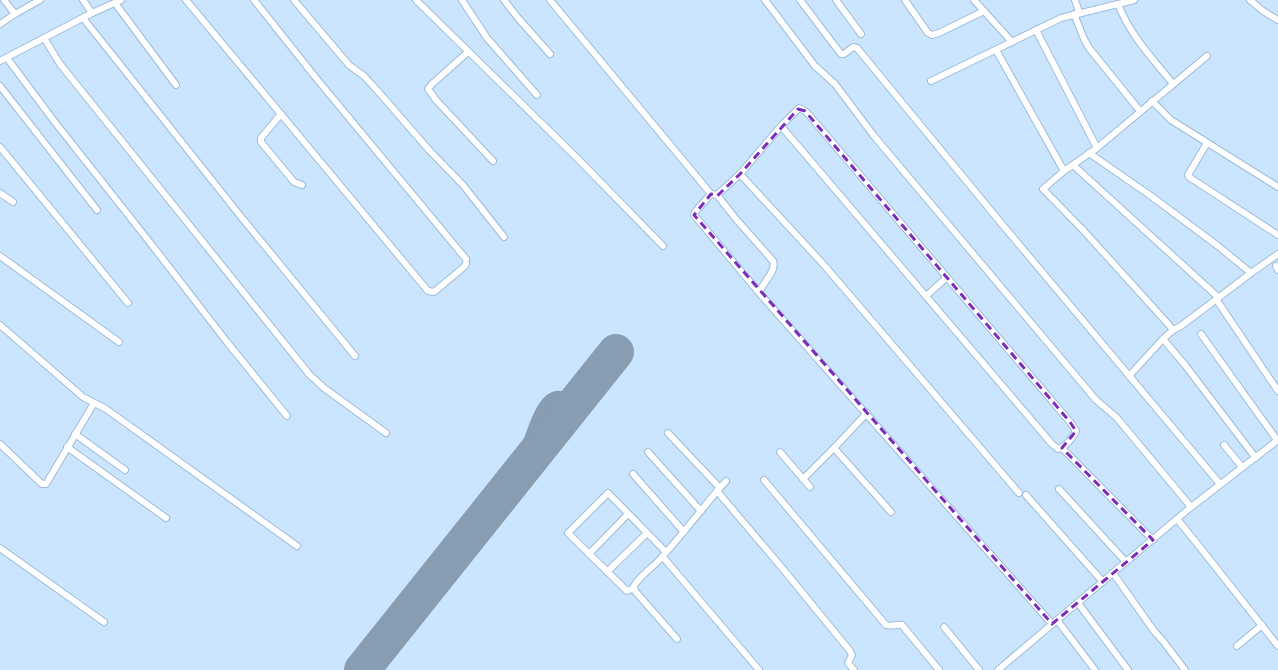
<svg xmlns="http://www.w3.org/2000/svg" width="1278" height="670" font-family="'Public Sans',sans-serif">
<style>
.lines{fill:none;stroke-linecap:round;stroke-linejoin:round}
.taxiway{stroke:#889db2;stroke-width:14}
.runway{stroke:#889db2;stroke-width:36}
.minor-casing{stroke:#9cbbda;stroke-width:8}
.minor{stroke:#fff;stroke-width:6}
.marked{fill:none;stroke:#7b2cbf;stroke-width:3;stroke-dasharray:8 5;stroke-linejoin:round}
</style>
<rect width="100%" height="100%" fill="#cbe5ff"/>
<g class="lines">
<path class="taxiway" d="M515 479C519 470 523 462 526 453 532 440 541 400 557 398 563 397 569 402 573 405"/>
<path class="runway" d="M362 670 616 352"/>
<defs>
<g id="minor">
<path d="M83 0 92 13"/>
<path d="M186 0 428 291 434 292 465 266 466 263"/>
<path d="M254 0 316 78 466 259"/>
<path d="M294 0 349 65 364 76 376 89 429 150 463 185 504 237"/>
<path d="M416 0 578 159 663 246"/>
<path d="M462 0 487 38 537 95"/>
<path d="M504 0 518 18 550 54"/>
<path d="M550 0 711 194 717 195 736 219 773 261C777 272 762 282 760 292L761 295"/>
<path d="M765 0 815 66 835 84 874 136 1096 400 1116 417 1127 430 1191 507"/>
<path d="M800 0 841 54H844L853 47 857 48 1001 223 1220 484"/>
<path d="M836 0 861 34"/>
<path d="M905 0 928 33 932 35 939 33 984 11"/>
<path d="M974 0 1012 42"/>
<path d="M1075 0 1079 12"/>
<path d="M1250 0 1263 11 1278 20"/>
<path d="M115 3 176 85"/>
<path d="M1118 4C1130 35 1153 59 1173 84"/>
<path d="M15 14 40 0"/>
<path d="M1074 14 1084 39 1089 48 1140 111"/>
<path d="M83 18 242 218 355 356"/>
<path d="M0 24 15 14 4 0"/>
<path d="M1036 30 1097 148 1064 171 1043 189 1083 230 1169 325 1173 330 1163 339"/>
<path d="M44 38 60 64 309 374 324 388 386 433"/>
<path d="M996 50 1064 171"/>
<path d="M468 52 432 84 428 89 436 100 493 161"/>
<path d="M7 58 54 121 148 240 227 342 287 416"/>
<path d="M0 61 92 13 121 0"/>
<path d="M931 81 1061 18 1134 0"/>
<path d="M0 86 97 210"/>
<path d="M1152 101 1171 120 1278 187"/>
<path d="M799 108 805 111 809 115 1070 422 1076 431C1073 438 1065 447 1058 449L1052 444 781 126Z"/>
<path d="M281 114 261 138V142L294 182 302 185"/>
<path d="M1207 143 1188 175 1189 177 1278 235"/>
<path d="M0 147 128 303"/>
<path d="M1097 148 1207 56"/>
<path d="M1089 153 1151 196 1218 246 1251 273"/>
<path d="M1073 165 1218 297"/>
<path d="M740 174 824 265 1019 493"/>
<path d="M0 193 13 202"/>
<path d="M711 194 695 212 694 215 761 295 1052 624"/>
<path d="M717 195 740 174 781 126"/>
<path d="M0 256 119 342"/>
<path d="M1276 266 1278 270"/>
<path d="M926 296 946 278"/>
<path d="M1216 299 1278 391"/>
<path d="M0 325 83 397 106 409 297 546"/>
<path d="M1173 330 1181 326 1251 273 1278 254"/>
<path d="M1201 334 1277 440"/>
<path d="M1129 376 1163 339 1185 365 1255 457"/>
<path d="M867 413 834 448 891 512"/>
<path d="M668 433 720 488"/>
<path d="M75 434 125 470"/>
<path d="M0 444 42 484H46L94 403"/>
<path d="M1224 445 1242 467"/>
<path d="M67 447 166 518"/>
<path d="M1062 448 1153 540"/>
<path d="M648 452 701 511"/>
<path d="M780 452 810 487"/>
<path d="M633 474 684 532"/>
<path d="M803 479 834 448"/>
<path d="M764 480 886 625C891 627 896 624 902 625L939 670"/>
<path d="M1059 489 1126 562"/>
<path d="M717 491 726 481"/>
<path d="M1026 495 1103 582"/>
<path d="M1177 519 1195 541 1278 646"/>
<path d="M0 548 104 622"/>
<path d="M589 554 628 514"/>
<path d="M663 557 759 670"/>
<path d="M607 572 647 533"/>
<path d="M1113 573 1154 631 1163 641 1185 670"/>
<path d="M634 588 627 591 568 533 608 493 666 552"/>
<path d="M1078 603 1128 670"/>
<path d="M1057 620 1095 670"/>
<path d="M944 627 979 670"/>
<path d="M677 639 635 591 634 586C641 574 654 567 662 557 681 536 699 513 717 491L783 569 850 651 852 655 848 663 854 670"/>
<path d="M1237 646 1262 625"/>
<path d="M998 670 1191 507 1278 440"/>
</g>
</defs>
<use href="#minor" class="minor-casing"/>
<use href="#minor" class="minor"/>
</g>
<path class="marked" d="M798 109 805 111 1070 422 1076 431 1062 448 1153 540 1052 624 694 215 711 194 717 196 740 174Z"/>
</svg>
